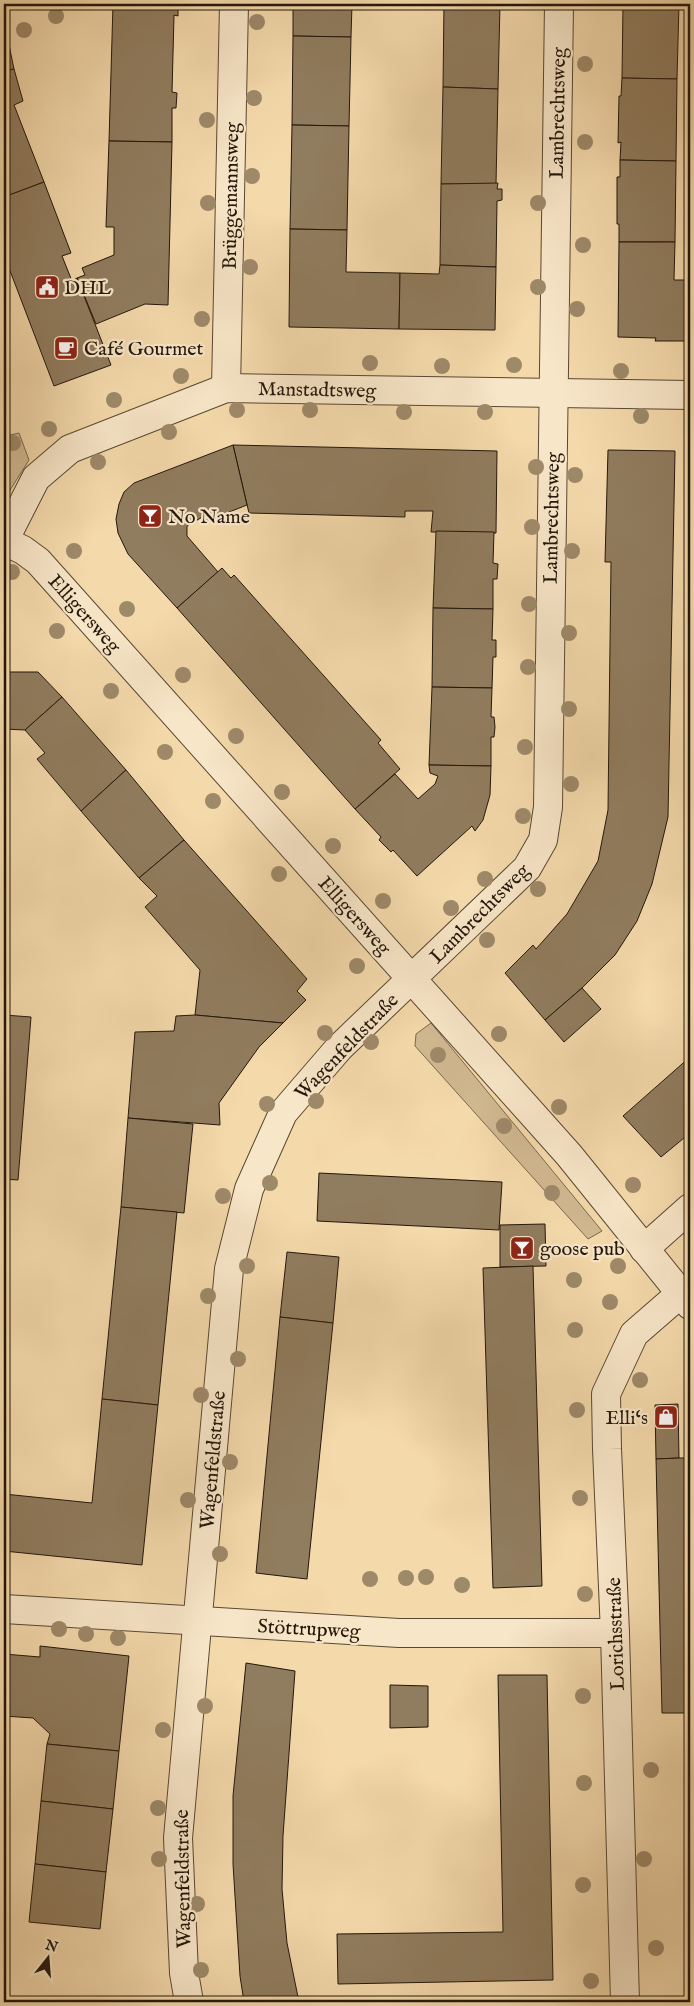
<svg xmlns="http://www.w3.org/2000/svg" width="694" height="2006" font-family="'IM FELL English',serif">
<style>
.green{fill:#d0b890;stroke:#7a684e}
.building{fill:#907c5e;stroke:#23170b}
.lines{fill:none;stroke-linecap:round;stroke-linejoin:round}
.minor-casing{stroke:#574833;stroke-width:30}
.minor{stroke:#f8e6c8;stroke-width:28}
.tree{fill:#9e8969}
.labels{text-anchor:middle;stroke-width:4.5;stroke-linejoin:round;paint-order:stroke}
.street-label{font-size:20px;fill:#23170b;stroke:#f8e6c8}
.poi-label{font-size:20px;fill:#23170b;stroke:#f8e6c8;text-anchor:start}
</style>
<rect width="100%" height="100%" fill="#f4d9ab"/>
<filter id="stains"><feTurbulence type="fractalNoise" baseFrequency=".004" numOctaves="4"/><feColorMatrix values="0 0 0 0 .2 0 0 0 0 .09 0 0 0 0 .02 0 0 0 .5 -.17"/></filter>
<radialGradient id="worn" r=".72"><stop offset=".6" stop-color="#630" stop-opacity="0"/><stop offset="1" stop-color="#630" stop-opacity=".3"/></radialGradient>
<g class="green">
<path d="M19 433 29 460 7 495H4V454L8 447 10 435Z"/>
<path d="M431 1023 602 1231 588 1239 415 1046 416 1034Z"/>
</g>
<g class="building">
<path d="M113 4H178V16L174 15 172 92 177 93 176 108H172V142L109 141Z"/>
<path d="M293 4H352L351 37 293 36Z"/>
<path d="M444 4H500L498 89 443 87Z"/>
<path d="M623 4H679L677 79 622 78Z"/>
<path d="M293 36 351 37 349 126 292 125Z"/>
<path d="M9 45 14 69 4 71V47Z"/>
<path d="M14 69 23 101 14 105 44 182 4 197V71Z"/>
<path d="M622 78 677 79 676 161 620 160 621 142 618 143 619 96H621Z"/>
<path d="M443 87 498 89 496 184H441Z"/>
<path d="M292 125 349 126 347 230 290 229Z"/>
<path d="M109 141 172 142 168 305 145 304 96 324 77 278 85 275 82 268 114 255V227H106Z"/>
<path d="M620 160 676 161 675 242H619V224H617V177H620Z"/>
<path d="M44 182 71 253 62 256 72 281 77 278 111 365 54 386 4 255V197Z"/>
<path d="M498 183 497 189H502V200L497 201 496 267 440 265 441 184Z"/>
<path d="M290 229 347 230 346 272 400 273 399 329 289 327Z"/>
<path d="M619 242H675L674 280H690V341H655L656 338 618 337Z"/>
<path d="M440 265 496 267 495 330 399 329 400 273 439 274Z"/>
<path d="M233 445 497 451 496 533 431 532 433 511H405V517L249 513Z"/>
<path d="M233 445 247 505 206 521 204 516 187 526V536L218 572 177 608 128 554 118 533 116 519 119 504 124 492 134 483Z"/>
<path d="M608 450 675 451 668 817 652 884 637 921 615 955 582 988 545 1020 505 973 533 945 536 949 567 914 598 861 608 810 611 562H605Z"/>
<path d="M436 531 494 532 493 563 498 564 497 579H493V609L433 608Z"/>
<path d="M222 568 231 578 234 575 381 740 378 743 400 769 355 809 177 608Z"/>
<path d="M433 608 493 609 492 640H496V657H493L492 688 432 687Z"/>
<path d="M4 672H38L62 697 25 730 4 729Z"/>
<path d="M432 687 492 688 491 717H494L495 727 494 737H491V766L429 765Z"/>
<path d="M62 697 126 770 81 811 37 759 45 753 25 730Z"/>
<path d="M429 765 491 766 490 795 483 820 475 831 472 826 417 876 393 850 391 852 379 840 381 837 355 809 395 774 418 799 435 784 438 776 430 773Z"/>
<path d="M126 770 184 840 139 878 81 811Z"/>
<path d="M184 840 307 979 297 991 306 1000 283 1023 195 1015 200 970 145 907 157 896 139 878Z"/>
<path d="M582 988 601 1009 564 1042 545 1020Z"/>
<path d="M4 1015 31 1017 18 1180 4 1179Z"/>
<path d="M195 1015 283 1023 259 1047 219 1103 220 1125 128 1118 135 1032 174 1031 176 1016Z"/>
<path d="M690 1057V1133L661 1157 623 1116Z"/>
<path d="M128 1118 193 1124 184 1213 121 1207Z"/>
<path d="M319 1173 502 1182 499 1230 317 1221Z"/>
<path d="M121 1207 177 1212 158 1405 102 1399Z"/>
<path d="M545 1224 546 1266 500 1267V1225Z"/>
<path d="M287 1252 339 1257 333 1323 280 1317Z"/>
<path d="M533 1266 542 1586 493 1588 483 1268Z"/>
<path d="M280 1317 333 1323 307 1579 256 1573Z"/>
<path d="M102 1399 158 1405 142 1565 4 1551V1494L92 1503Z"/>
<path d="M678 1404 679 1458 656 1459 655 1405Z"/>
<path d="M679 1458H690V1713H662L656 1459Z"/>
<path d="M40 1646 129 1656 119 1751 47 1744 50 1734 33 1718 4 1716V1654L40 1657Z"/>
<path d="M246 1663 295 1671 283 1836 282 1889 287 1943 299 2002H244L240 1976 233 1864V1796Z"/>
<path d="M498 1675H547L553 1980 338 1984 337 1934 503 1932Z"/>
<path d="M390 1685 428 1686V1727L390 1728Z"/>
<path d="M47 1744 119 1751 113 1809 41 1801Z"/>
<path d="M41 1801 113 1809 106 1872 35 1864Z"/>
<path d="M35 1864 106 1872 100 1929 29 1922Z"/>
</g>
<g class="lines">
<defs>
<g id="minor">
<path d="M226 388 234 4"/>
<path d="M4 541 23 550 38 561 569 1155 690 1305"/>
<path d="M4 541 36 478 70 449 226 388 690 395"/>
<path d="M644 1249 690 1208"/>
<path d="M4 1609 399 1633H615"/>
<path d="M189 2002 184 1973 178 1838 229 1269 249 1189 283 1113 339 1048 527 868 543 840 548 807 559 4"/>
<path d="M625 2002 615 1633 607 1449 606 1394 634 1334 680 1294"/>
</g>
</defs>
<use href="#minor" class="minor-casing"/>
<use href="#minor" class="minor"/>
</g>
<g class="tree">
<circle cx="56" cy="16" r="8"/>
<circle cx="257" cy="22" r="8"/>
<circle cx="24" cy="30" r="8"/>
<circle cx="585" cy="64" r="8"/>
<circle cx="254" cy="98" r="8"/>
<circle cx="207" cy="120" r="8"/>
<circle cx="585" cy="142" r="8"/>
<circle cx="252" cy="176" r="8"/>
<circle cx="208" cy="203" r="8"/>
<circle cx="538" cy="203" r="8"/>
<circle cx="583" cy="245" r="8"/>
<circle cx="250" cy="267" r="8"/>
<circle cx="538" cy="287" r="8"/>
<circle cx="577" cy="309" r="8"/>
<circle cx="202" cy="319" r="8"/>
<circle cx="370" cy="363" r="8"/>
<circle cx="514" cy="365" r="8"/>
<circle cx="442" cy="366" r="8"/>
<circle cx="621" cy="371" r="8"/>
<circle cx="181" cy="376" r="8"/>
<circle cx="114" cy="400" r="8"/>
<circle cx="237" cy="410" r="8"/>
<circle cx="310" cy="410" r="8"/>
<circle cx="404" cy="412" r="8"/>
<circle cx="485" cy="412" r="8"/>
<circle cx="641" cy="416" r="8"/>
<circle cx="49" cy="429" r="8"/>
<circle cx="169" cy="432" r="8"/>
<circle cx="13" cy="443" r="8"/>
<circle cx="98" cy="462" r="8"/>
<circle cx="536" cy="467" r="8"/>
<circle cx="575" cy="475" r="8"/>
<circle cx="532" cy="527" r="8"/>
<circle cx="74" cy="551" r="8"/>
<circle cx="572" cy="551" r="8"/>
<circle cx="12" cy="572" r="8"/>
<circle cx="529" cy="604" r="8"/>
<circle cx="127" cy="609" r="8"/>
<circle cx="57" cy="631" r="8"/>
<circle cx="569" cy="633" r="8"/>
<circle cx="528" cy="667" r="8"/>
<circle cx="183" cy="675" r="8"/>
<circle cx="111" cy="691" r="8"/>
<circle cx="569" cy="709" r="8"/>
<circle cx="236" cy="736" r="8"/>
<circle cx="525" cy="747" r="8"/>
<circle cx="165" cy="752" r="8"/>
<circle cx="571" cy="784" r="8"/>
<circle cx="282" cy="792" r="8"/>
<circle cx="213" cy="801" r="8"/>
<circle cx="523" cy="816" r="8"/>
<circle cx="333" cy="846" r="8"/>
<circle cx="279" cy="874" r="8"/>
<circle cx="485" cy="879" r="8"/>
<circle cx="538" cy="889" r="8"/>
<circle cx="383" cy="901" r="8"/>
<circle cx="451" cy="908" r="8"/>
<circle cx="487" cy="940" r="8"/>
<circle cx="357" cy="966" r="8"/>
<circle cx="325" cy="1033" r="8"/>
<circle cx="499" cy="1034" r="8"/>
<circle cx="371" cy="1042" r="8"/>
<circle cx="438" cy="1055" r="8"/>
<circle cx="316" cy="1101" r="8"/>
<circle cx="267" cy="1104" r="8"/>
<circle cx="559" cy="1107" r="8"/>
<circle cx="504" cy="1126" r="8"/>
<circle cx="270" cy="1183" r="8"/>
<circle cx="633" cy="1185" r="8"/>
<circle cx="552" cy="1193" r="8"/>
<circle cx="223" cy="1196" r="8"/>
<circle cx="247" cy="1266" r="8"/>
<circle cx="618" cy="1266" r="8"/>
<circle cx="574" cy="1280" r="8"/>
<circle cx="208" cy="1296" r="8"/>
<circle cx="610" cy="1302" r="8"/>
<circle cx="575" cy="1330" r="8"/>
<circle cx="238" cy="1359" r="8"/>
<circle cx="640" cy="1380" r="8"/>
<circle cx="201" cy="1395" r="8"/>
<circle cx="577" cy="1410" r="8"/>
<circle cx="230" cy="1462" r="8"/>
<circle cx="580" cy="1498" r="8"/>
<circle cx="188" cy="1500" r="8"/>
<circle cx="220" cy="1554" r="8"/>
<circle cx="426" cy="1577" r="8"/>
<circle cx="406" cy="1578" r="8"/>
<circle cx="370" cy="1579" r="8"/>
<circle cx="462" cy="1585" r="8"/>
<circle cx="585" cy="1594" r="8"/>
<circle cx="59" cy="1629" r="8"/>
<circle cx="86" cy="1634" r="8"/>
<circle cx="118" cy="1638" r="8"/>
<circle cx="583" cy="1696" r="8"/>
<circle cx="205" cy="1706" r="8"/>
<circle cx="163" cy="1730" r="8"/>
<circle cx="651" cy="1770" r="8"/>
<circle cx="584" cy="1783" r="8"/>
<circle cx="158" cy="1808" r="8"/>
<circle cx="159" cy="1859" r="8"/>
<circle cx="644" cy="1859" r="8"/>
<circle cx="583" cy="1885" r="8"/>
<circle cx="197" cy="1904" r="8"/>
<circle cx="656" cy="1948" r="8"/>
<circle cx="201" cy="1970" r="8"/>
<circle cx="591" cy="1981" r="8"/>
</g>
<defs>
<symbol id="civic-square" viewBox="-11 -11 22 22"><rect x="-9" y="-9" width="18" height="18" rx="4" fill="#8f2418" stroke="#f8e6c8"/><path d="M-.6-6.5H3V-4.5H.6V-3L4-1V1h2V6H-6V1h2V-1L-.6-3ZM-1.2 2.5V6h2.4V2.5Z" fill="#fff"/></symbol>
<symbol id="cafe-square" viewBox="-11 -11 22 22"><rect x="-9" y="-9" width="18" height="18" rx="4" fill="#8f2418" stroke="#f8e6c8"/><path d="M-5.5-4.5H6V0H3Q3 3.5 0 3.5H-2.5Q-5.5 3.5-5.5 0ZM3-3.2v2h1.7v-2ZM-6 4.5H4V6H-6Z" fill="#fff"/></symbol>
<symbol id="bar-square" viewBox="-11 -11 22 22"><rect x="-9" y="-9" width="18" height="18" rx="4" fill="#8f2418" stroke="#f8e6c8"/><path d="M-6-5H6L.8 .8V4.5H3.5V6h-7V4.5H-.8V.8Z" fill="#fff"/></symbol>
<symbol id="shop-square" viewBox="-11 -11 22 22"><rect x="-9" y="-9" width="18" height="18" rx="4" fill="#8f2418" stroke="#f8e6c8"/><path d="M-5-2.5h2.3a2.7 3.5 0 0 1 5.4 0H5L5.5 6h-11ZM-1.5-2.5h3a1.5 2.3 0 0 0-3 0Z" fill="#fff"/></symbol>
</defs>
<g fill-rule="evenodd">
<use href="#civic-square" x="33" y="273" width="28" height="28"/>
<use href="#cafe-square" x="52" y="334" width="28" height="28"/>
<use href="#bar-square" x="136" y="502" width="28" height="28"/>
<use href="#bar-square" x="508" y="1234" width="28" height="28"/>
<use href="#shop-square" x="652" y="1403" width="28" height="28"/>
</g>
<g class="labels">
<g class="street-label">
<text transform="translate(557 113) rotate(-89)" y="7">Lambrechtsweg</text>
<text transform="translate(230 196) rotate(-89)" y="7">Brüggemannsweg</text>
<text transform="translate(317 389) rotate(1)" y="7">Manstadtsweg</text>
<text transform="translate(551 518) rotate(-89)" y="7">Lambrechtsweg</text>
<text transform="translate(85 613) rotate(48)" y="7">Elligersweg</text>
<text transform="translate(479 913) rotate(-45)" y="7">Lambrechtsweg</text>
<text transform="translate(355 915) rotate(48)" y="7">Elligersweg</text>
<text transform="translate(346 1046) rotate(-46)" y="7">Wagenfeldstraße</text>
<text transform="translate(212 1460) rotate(-85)" y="7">Wagenfeldstraße</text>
<text transform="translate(309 1628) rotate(3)" y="7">Stöttrupweg</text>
<text transform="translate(615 1634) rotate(-92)" y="7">Lorichsstraße</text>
<text transform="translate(182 1879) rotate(-91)" y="7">Wagenfeldstraße</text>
</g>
<g class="poi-label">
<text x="64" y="294">DHL</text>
<text x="84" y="355">Café Gourmet</text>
<text x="168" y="523">No Name</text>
<text x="540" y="1255">goose pub</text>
<text x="648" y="1424" text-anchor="end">Elli‘s</text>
</g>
</g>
<rect width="694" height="2006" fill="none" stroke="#f4d9ab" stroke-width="20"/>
<rect x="5" y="5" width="684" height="1996" fill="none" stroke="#23170b" stroke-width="2.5"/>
<rect x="10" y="10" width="674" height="1986" fill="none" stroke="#23170b"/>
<g transform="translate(48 1958) rotate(17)" stroke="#f8e6c8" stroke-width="4" paint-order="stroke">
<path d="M0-4L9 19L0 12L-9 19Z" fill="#23170b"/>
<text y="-8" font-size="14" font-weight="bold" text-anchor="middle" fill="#23170b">N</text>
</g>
<rect width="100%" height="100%" filter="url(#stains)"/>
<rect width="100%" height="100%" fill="url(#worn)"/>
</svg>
